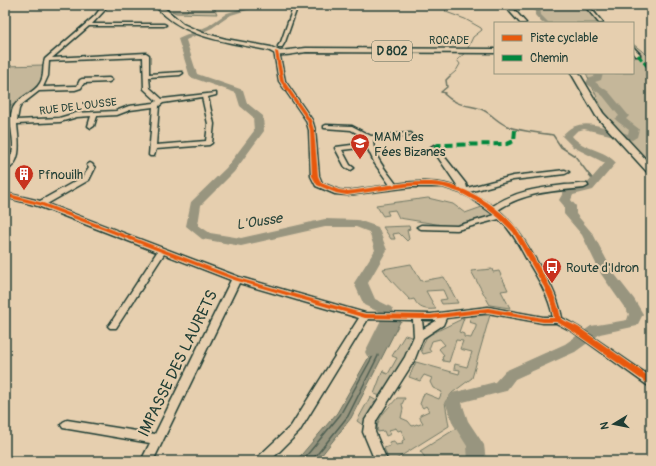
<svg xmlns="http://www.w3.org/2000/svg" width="656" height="466" font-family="Pangolin,sans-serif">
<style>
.green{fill:#c5b79a;stroke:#727a67}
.water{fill:#98957f;stroke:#687261}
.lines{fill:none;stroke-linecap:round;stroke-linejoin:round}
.shore{stroke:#4f6052;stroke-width:1.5}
.stream-far2{stroke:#687261;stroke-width:1}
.stream-far1{stroke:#687261;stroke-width:1.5}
.stream{stroke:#687261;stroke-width:2}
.river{fill:#98957f;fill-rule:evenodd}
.minor-casing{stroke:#1f3d34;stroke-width:3}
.major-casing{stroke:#1f3d34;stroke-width:3}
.minor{fill:#e6cfaf;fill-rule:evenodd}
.major{fill:#e6cfaf;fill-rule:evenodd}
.quiet-far1{stroke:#00873e;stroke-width:3;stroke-dasharray:6 3;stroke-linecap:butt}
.quiet{stroke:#00873e;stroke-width:4;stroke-dasharray:8 4;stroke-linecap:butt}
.cycleway-casing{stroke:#e6cfaf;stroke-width:2}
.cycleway{fill:#e8590c;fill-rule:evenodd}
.labels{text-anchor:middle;stroke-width:4;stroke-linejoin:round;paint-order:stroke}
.far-street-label{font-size:11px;fill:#1f3d34;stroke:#e6cfaf}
.shield{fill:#e6cfaf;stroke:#5b6959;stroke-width:1}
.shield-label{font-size:12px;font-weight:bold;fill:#1f3d34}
.poi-label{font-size:13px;fill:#1f3d34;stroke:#e6cfaf;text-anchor:start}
.water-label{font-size:14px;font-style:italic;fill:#2b463c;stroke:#e6cfaf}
.near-street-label{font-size:16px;fill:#1f3d34;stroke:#e6cfaf}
</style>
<rect width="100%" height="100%" fill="#e6cfaf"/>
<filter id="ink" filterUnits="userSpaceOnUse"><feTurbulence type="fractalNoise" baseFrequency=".025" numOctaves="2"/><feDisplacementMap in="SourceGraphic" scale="8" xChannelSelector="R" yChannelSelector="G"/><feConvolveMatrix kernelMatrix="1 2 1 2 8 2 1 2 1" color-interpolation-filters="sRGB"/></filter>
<g filter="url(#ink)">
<g class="green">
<path d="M187 5H213L217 14 176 13 172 11H187L188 10Z"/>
<path d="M531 5H593L599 19 604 23H544Z"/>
<path d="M633 44 651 58V166L605 115 586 73H633Z"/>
<path d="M43 65C46 91 31 89 16 105H5V66Z"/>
<path d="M428 198 453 204 465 213 482 207 491 214V218L455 227 399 218 395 210 387 211 389 215 383 216 376 205Z"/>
<path d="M409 226 410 229 407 230 409 239 407 241 399 233 393 234 395 239H391L383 227Z"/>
<path d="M411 264 421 281 444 277 458 303 442 304 440 300 447 299 443 290 426 291 436 309C425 310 419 309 414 299L410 300C401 290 390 281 383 269Z"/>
<path d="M492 269 493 272 499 271 508 290 501 291 510 308 490 305 471 271Z"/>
<path d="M490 315 472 378 452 393 445 402 449 426 393 461H389L384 448 390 446 389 442 394 441 396 445 403 444 402 441 405 439 401 430 398 431 396 428 389 430 391 434 386 436 384 431 378 432C374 419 390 407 397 398H405L402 404 403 409 401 418 408 421 412 426 417 424 418 425 423 423 420 418V415L429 411 426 406 423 408 420 404 424 393 439 399 442 392 433 388 430 382 432 378 424 375 420 381 409 377 416 362 459 374 460 370 454 369 455 364 467 367 472 352 460 349 463 341 456 340 449 362 443 361 442 356 444 355 439 349 441 347 445 345 440 339 432 341 429 349 431 352 423 354 421 350 426 338 431 334 464 318 459 332 464 334V337L471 338 476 327V324L469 322 471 316Z"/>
<path d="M405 335 415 338 401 365 381 396 374 394 383 370V372L388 374 397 358 392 356Z"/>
<path d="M370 397 377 401 364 426 357 421Z"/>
<path d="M457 428 471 449 470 461H428L420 451Z"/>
</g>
<path class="water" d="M381 320H401L351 418 317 461H296L337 413 382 334Z"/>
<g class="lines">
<path class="shore" d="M302 461 340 415 374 354 377 353 378 356 348 416 315 457 314 461"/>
<g class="stream-far2">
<path d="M444 5 446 12 465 19 481 28 482 30 473 37 467 50"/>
<path d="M449 77 456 71 460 64 457 60 466 52"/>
</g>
<path class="stream-far1" d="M450 76 446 80 447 87 441 92 445 93 444 94C455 105 467 105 481 109 491 113 497 122 507 126 521 132 538 132 553 135L561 147 575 156 590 176"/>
<path class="stream" d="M589 175 594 181"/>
<g class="river">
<path d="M253 5H263L231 15 212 28 186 40 197 74 243 90 247 103 263 116 264 131 234 172 201 205 198 225 210 233 241 238 325 219 358 220 378 227 387 250 368 283 375 299 391 307 397 316 377 356 372 357 367 356 365 352 383 316 381 313 364 305 354 283 375 250 369 232 356 227H325L241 246 202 239 186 226 191 202 226 168 254 131 253 117 240 106 236 93 190 77 178 39 208 26 227 13Z"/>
<path d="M531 5 540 6 541 15 549 23H542L535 15V8Z"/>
<path d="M595 73H603L601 80 595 82 609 92 629 116 626 119 639 129 637 137 632 140 584 129 577 131 572 136C583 150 605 149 616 163L593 190 573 195 571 200 576 206V214L593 234 613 272 634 299 643 314 637 326 600 334 575 352 515 379 506 391 463 402 462 403 468 421 484 445 486 461H468L467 446 453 424 445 402 452 393 495 382 505 371 565 344 591 326 627 320 629 314 601 274 582 235 564 214V206L559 200 564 191 585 186 605 163 573 147 562 136C579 114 606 129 628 134L629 130 617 121 615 119 619 116 603 96 586 83 588 79 594 77Z"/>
</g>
<defs>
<g id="minor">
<path d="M103 5H107L104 11 92 24H164L166 25 164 26H89L52 58 146 53 149 55V74L182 72 183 73 180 75 149 77 150 88 162 99 216 93V95L208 97 214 124 212 143 209 145 156 149 154 156H150L149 155 153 107 130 110 117 115 97 116 94 126 91 128 88 126 91 116 77 117 60 122 17 124C18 139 24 163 5 171 5 161 12 159 13 148 14 135 7 121 13 108 19 96 34 94 40 83 45 75 42 67 45 59L95 16ZM143 57 144 89 157 101 154 103 129 106 116 111 76 113 59 118 17 120 19 109 21 105 39 91 75 90 81 88 84 83 109 82 112 80 109 78 82 79 80 80 77 86H75L43 87 48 76 49 61ZM202 97 208 124 206 141 156 145 159 106 163 103Z"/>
<path d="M294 5H298L285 42 282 47H278V46L281 42Z"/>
<path d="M584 5H588L603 23H599Z"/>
<path d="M633 47 640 54V56H636L633 52Z"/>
<path d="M274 51 279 52 285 81 312 120 315 130 319 176 322 183 339 190 347 191 390 185 375 164 367 147 342 150 350 165 354 168 351 170 345 167 335 148 336 147 367 143V139L351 130 324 128V126L326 125 352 126 371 136 411 133 412 134 409 136 373 140C373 157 387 171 396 184 418 181 439 180 459 188L431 147 434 145 436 146 466 184 467 188 513 176 565 170 569 172 565 174 513 180 469 192 493 206C515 191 539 188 565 185 572 185 580 183 587 184L588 186 584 188C554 191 524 192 498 210 516 225 525 242 537 262 548 280 558 297 562 318L578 327 651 377V386L647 385 572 331 556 323H543L488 313 446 318 443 325 423 338 414 361 376 421 375 432 387 461H375L363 432 365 420 405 357 414 336 413 320 368 319 299 432 270 461H256L258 457 291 426 359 318 239 283 153 461H141L150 443 63 428 61 425 63 422 67 420 155 434 231 280 164 254 116 328H110L108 326 110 324 157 252 38 206 5 197V193L40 201 83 177 89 168 87 165 90 163 92 164 95 168 89 180 47 204 239 277 365 313 431 314 488 307 543 317H553C549 296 538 278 527 260 519 245 512 231 499 219L457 230 421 229 417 227 421 225 457 226 495 215 471 198 461 193 443 187H411L347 195 335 194 316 186 311 176 309 130 306 120 279 81ZM422 320H436V321L423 329Z"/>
</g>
<g id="major">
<path d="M154 5H161L183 24 203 33 226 39 271 47 280 51 306 48 495 49V53L306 52C298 53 286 56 278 55 274 54 271 51 267 50 224 41 185 39 154 5Z"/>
<path d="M504 5H510L526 23H520Z"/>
<path d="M571 73H579L603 113 651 165V174L648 173 596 116Z"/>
</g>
</defs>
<use href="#minor" class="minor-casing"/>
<use href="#major" class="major-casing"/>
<use href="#minor" class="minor"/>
<use href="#major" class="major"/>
<path class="quiet-far1" d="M638 55 651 71"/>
<path class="quiet" d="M434 147 438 145 507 144 514 141 515 130"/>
<defs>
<path id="cycleway" d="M275 51 278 52 284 81 311 120 314 130 318 176 321 183 339 190 347 191C375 188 403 181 431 182 463 184 495 203 515 227 521 235 526 244 531 253 543 274 557 294 561 319L578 327 651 378V385L648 384 572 331 557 322H543L488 312 431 319 365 318 234 280 39 205 5 197V193L43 203 238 278 365 314 431 315 488 308 543 318H554L551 303 544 287 513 232 499 218 481 204 461 193 443 187 432 186H411L347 195 336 193 317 185 312 176 310 130 307 120 280 81Z"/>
</defs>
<use href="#cycleway" class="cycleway-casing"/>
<use href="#cycleway" class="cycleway"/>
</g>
</g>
<defs>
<symbol id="school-pin" viewBox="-11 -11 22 30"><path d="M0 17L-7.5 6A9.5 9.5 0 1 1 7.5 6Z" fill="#c8321e" stroke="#e6cfaf"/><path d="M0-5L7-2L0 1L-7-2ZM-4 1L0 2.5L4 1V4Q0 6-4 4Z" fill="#fff"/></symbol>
<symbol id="building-pin" viewBox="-11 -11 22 30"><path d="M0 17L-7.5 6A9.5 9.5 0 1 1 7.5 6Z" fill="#c8321e" stroke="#e6cfaf"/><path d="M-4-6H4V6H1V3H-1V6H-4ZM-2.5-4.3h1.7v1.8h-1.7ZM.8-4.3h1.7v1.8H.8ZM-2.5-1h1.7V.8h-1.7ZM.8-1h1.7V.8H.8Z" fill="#fff"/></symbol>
<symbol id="bus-pin" viewBox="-11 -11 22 30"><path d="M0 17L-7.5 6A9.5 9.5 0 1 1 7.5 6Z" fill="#c8321e" stroke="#e6cfaf"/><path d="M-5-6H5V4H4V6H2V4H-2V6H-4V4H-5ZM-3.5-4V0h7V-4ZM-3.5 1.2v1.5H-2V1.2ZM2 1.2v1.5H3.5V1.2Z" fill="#fff"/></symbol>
</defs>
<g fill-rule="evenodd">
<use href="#school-pin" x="349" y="132" width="22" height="30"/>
<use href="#building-pin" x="13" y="163" width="22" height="30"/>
<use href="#bus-pin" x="541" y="256" width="22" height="30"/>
</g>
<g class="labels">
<g class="far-street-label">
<text x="449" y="44">ROCADE</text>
<text transform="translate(78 106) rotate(-7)" y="4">RUE DE L'OUSSE</text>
</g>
<rect class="shield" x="372" y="41" width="40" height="20" rx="3"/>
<g class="shield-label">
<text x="392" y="55">D 802</text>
</g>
<g class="poi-label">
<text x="374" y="141">MAM Les<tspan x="374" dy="15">Fées Bizanes</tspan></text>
<text x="38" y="179">Pfnouilh</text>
<text x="566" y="272">Route d'Idron</text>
</g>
<g class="water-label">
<text transform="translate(259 221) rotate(-9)" y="5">L'Ousse</text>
</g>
<g class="near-street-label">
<text transform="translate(177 363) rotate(-64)" y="6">IMPASSE DES LAURETS</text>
</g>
</g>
<rect width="656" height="466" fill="none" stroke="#e6cfaf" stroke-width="20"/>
<rect x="10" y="10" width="636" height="446" fill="none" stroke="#1f3d34" stroke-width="1.5" filter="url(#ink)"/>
<rect x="494" y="22" width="140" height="52" fill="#e6cfaf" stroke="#96957e"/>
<rect x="502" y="35" width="20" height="6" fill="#e8590c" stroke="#96957e"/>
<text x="530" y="42" font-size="12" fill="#1f3d34">Piste cyclable</text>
<rect x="502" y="55" width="20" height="6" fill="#00873e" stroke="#96957e"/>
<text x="530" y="62" font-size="12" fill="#1f3d34">Chemin</text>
<g transform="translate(614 424) rotate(260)" stroke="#e6cfaf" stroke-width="3" paint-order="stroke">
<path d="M0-3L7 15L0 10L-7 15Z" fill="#1f3d34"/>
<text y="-6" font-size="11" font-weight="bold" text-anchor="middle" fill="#1f3d34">N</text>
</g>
</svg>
